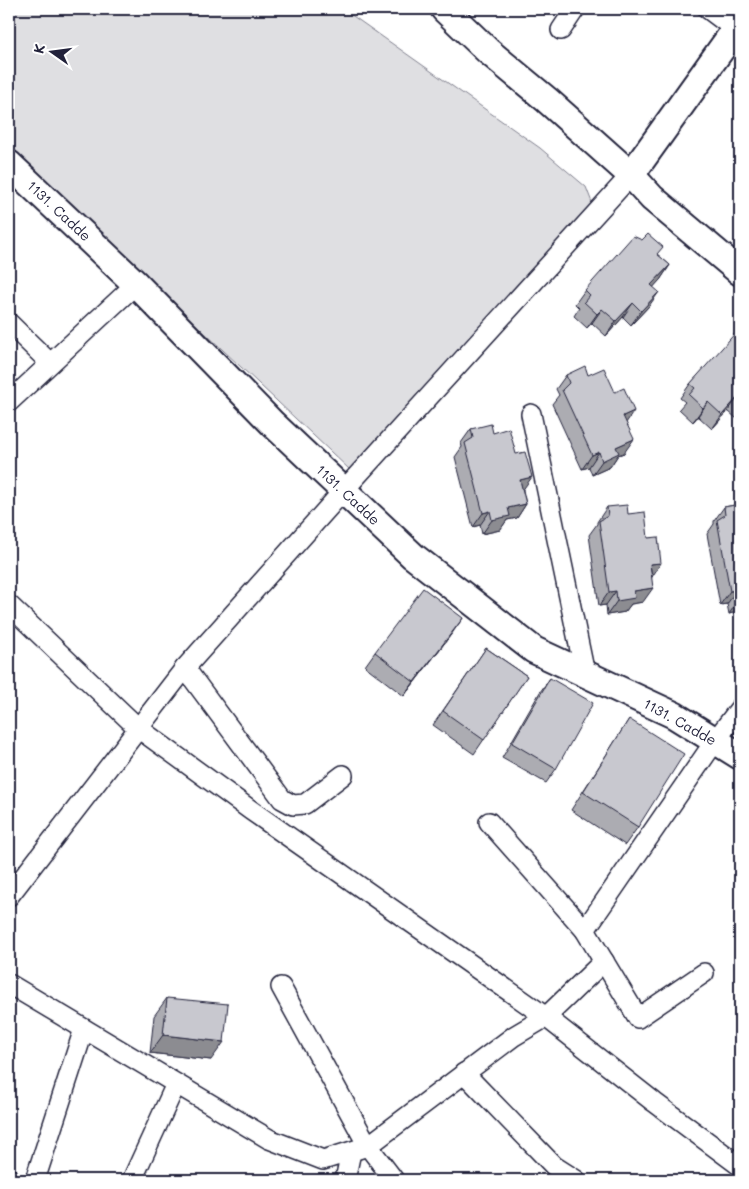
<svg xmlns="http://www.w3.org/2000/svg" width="749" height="1189" font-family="Mali,sans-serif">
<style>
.green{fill:#dfdfe2;stroke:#80808e}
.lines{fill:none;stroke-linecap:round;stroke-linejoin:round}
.street-casing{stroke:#22223b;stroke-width:22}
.secondary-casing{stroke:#22223b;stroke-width:30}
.street{stroke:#fff;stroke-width:19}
.secondary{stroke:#fff;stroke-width:26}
.wall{fill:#acacb2;stroke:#22223b}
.shaded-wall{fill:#8c8c91;stroke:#22223b}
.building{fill:#c8c8cf;stroke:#22223b}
.labels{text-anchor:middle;stroke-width:4;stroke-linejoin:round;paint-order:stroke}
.street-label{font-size:14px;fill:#22223b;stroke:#fff}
</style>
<rect width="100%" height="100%" fill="#fff"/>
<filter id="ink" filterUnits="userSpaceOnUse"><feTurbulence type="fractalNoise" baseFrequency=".02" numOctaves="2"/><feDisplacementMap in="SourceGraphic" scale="10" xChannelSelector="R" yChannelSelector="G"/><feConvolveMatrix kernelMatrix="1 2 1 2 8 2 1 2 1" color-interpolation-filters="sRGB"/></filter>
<g filter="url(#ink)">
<path class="green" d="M9 9H343L540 148 586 187 593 205 363 463 349 469 9 148Z"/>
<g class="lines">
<defs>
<g id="street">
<path d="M708 9 740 33"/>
<path d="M561 30 575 9"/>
<path d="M9 323 50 363"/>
<path d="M9 402 136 284"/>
<path d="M531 414 585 674"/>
<path d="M9 605 138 728 252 811 546 1017 654 1102 740 1166"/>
<path d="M185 668 282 799 293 805 305 804 343 775"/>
<path d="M489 822 585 930 638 1018 704 973"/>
<path d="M9 896 185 668 344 490 631 175"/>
<path d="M585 930 715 741 740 708"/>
<path d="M9 984 269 1139 323 1160 368 1146 514 1036 546 1017 604 961"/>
<path d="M281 987 368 1146 394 1180"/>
<path d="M464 1073 554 1166 576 1180"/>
<path d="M9 1178 11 1180"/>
<path d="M35 1180 84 1029"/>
<path d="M132 1180 176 1084"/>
<path d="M345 1180 351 1152"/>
</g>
<g id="secondary">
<path d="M444 9 488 51 547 100 631 175 652 198 740 272"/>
<path d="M9 164 136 284 273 424 413 556 534 650 674 715 740 756"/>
<path d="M631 175 740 23"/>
</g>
</defs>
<use href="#street" class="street-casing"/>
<use href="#secondary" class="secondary-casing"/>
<use href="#street" class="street"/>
<use href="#secondary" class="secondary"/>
</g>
<g class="wall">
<path d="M658 255 670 265 660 280 653 287 649 306 631 325 623 317 606 336 592 323 587 328 574 316 579 308 575 304 585 290Z"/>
<path d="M740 331V415L737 419 728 411 712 429 698 416 693 422 679 409 685 402 680 398 690 384Z"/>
<path d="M566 375H588L626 423 624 453 618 455 610 467 592 475 589 467 582 469 552 404 559 395 556 389Z"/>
<path d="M471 429 493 433 523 490 526 504 517 518 507 520 500 530 482 534 480 525 473 527 455 457 462 447 461 443Z"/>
<path d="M740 504V611L729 614 727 604 720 605 707 534 714 524V521L724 507Z"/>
<path d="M607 507 628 514 652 577 643 602 631 604 625 612 607 615 606 605 599 606 589 535 597 524V522Z"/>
<path d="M453 632 404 696 365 666 375 652Z"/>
<path d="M486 648 527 676 474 754 433 725Z"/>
<path d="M550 678 556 769 546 783 502 758 540 692Z"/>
<path d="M629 719 638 827 625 845 571 810 617 738Z"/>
<path d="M167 998 211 1060 150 1053 154 1016Z"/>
</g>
<g class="shaded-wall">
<path d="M670 265 660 280 642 300 651 285Z"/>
<path d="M659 292 649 306 631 325 641 311Z"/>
<path d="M633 303 623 317 606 336 616 321Z"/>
<path d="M602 309 592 323 587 328 597 314Z"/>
<path d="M738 397 728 411 712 429 722 415Z"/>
<path d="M708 402 698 416 693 422 703 408Z"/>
<path d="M634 411 624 426 623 416Z"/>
<path d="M634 439 624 453 618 455 610 467 592 475 602 461 616 447Z"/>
<path d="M599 452 589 467 582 469 592 455Z"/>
<path d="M532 477 522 491 520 480Z"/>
<path d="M526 504 517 518 507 520 500 530 482 534 492 520 508 508Z"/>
<path d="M490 511 480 525 473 527 483 513Z"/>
<path d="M661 563 652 577 650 564Z"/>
<path d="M653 588 643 602 631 604 625 612 607 615 617 601 634 591Z"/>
<path d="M737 590 727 604 720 605 730 591Z"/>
<path d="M616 591 606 605 599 606 609 592Z"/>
<path d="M739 599H740V611L729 614Z"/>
<path d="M463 618 453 632 404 696 414 682Z"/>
<path d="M163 1035 224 1042 211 1060 150 1053Z"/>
</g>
<g class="building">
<path d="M648 234 663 247 657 254 670 265 651 285 659 292 641 311 633 303 616 321 602 309 597 314 584 302 590 295 585 290 633 236 642 240Z"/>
<path d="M738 330 740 331V399L738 397 722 415 708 402 703 408 689 395 695 388 690 384Z"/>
<path d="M585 366 588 375 604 368 615 392 624 388 634 411 623 416 634 439 616 447 619 453 602 461 599 452 592 455 562 390 569 383 566 375Z"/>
<path d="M491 424 493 433 509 428 516 454 525 452 532 477 520 480 526 504 508 508 510 516 492 520 490 511 483 513 465 443 473 438 471 429Z"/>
<path d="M740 504V599H739L737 590 730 591 717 520 725 515 724 507Z"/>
<path d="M627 505 628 514 645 512 648 538 658 537 661 563 650 564 653 588 634 591 635 598 617 601 616 591 609 592 599 521 608 516 607 507Z"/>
<path d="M423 588 463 618 414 682 375 652Z"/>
<path d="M486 648 527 676 484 740 443 711Z"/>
<path d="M550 678 593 703 556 769 512 743Z"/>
<path d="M629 719 684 754 638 827 583 792Z"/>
<path d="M167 998 228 1004 224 1042 163 1035Z"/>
</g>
</g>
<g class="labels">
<g class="street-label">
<text transform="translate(59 211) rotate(43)" y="5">1131. Cadde</text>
<text transform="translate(348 495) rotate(43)" y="5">1131. Cadde</text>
<text transform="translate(680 722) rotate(29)" y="5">1131. Cadde</text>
</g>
</g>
<rect width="749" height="1189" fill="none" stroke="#fff" stroke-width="30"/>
<rect x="15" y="15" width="719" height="1159" fill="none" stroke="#22223b" stroke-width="2" filter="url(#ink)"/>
<g transform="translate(52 52) rotate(284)" stroke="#ffffff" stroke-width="4" paint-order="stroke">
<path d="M0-4L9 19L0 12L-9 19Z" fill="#22223b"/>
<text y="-8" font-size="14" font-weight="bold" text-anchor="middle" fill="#22223b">K</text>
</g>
</svg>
